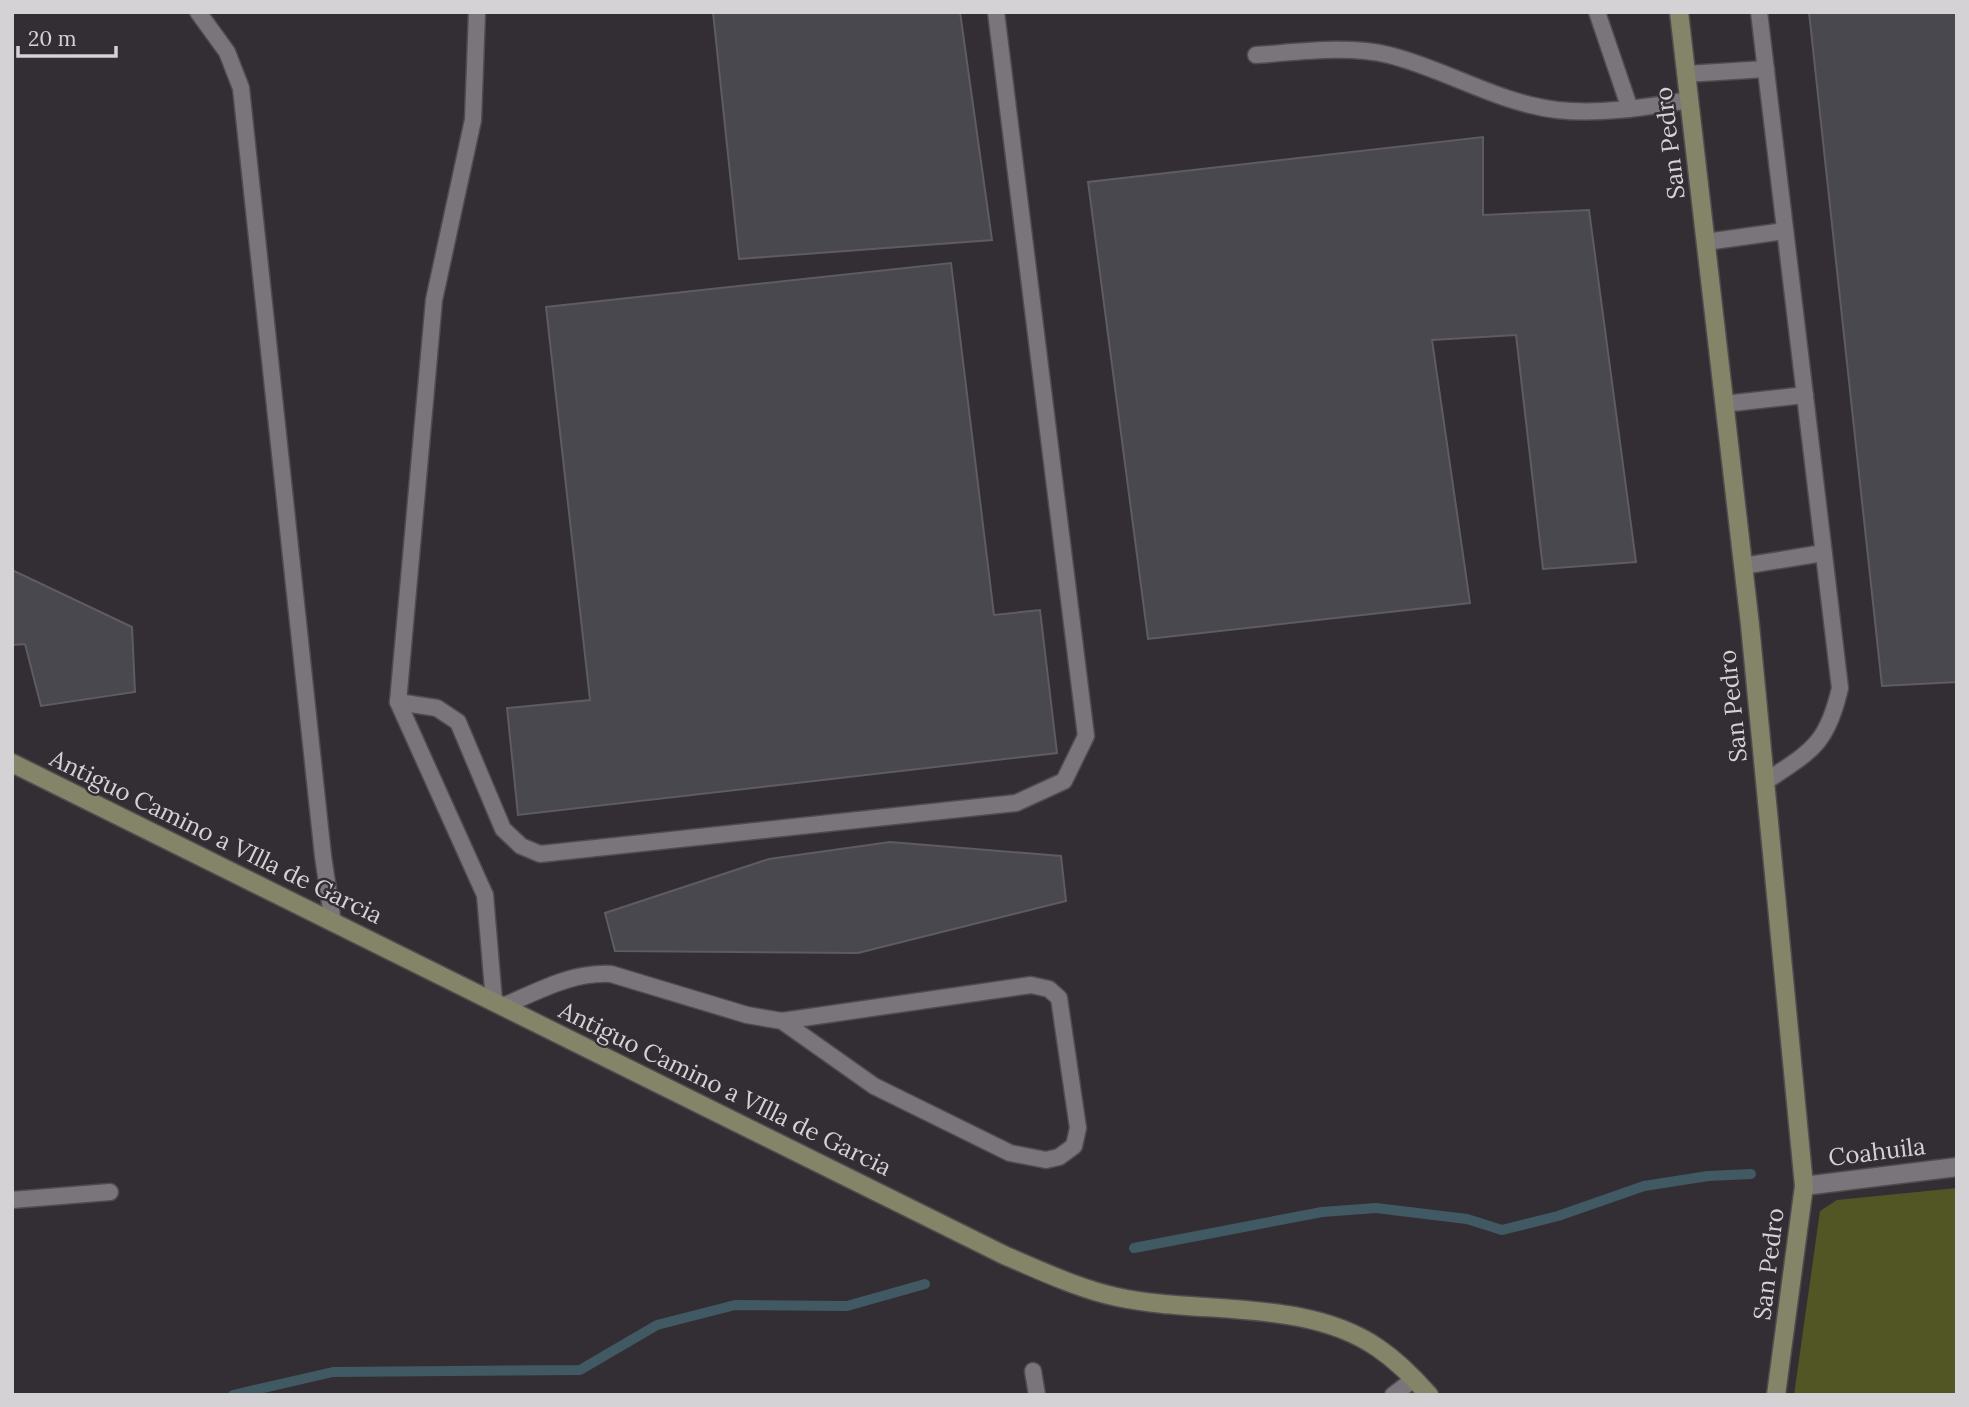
<svg xmlns="http://www.w3.org/2000/svg" width="1969" height="1407" font-family="Lora,serif">
<style>
.green{fill:#525625}
.lines{fill:none;stroke-linecap:round;stroke-linejoin:round}
.stream{stroke:#415963;stroke-width:10}
.building{fill:#4a484f;stroke:#5e5b62;stroke-width:2}
.lane-casing{stroke:#4f4b4f;stroke-width:19}
.street-casing{stroke:#4f4b4f;stroke-width:21}
.secondary-casing{stroke:#4f4b4f;stroke-width:21}
.lane{stroke:#7a757a;stroke-width:16}
.street{stroke:#7a757a;stroke-width:18}
.secondary{stroke:#838468;stroke-width:18}
.labels{text-anchor:middle;stroke-width:5;stroke-linejoin:round;paint-order:stroke}
.street-label{font-size:24px;fill:#d5d2d5;stroke:#332e33}
</style>
<rect width="100%" height="100%" fill="#332e33"/>
<path class="green" d="M1957 1188V1395H1794L1820 1211 1837 1200Z"/>
<g class="lines">
<g class="stream">
<path d="M1134 1248 1322 1212 1376 1208 1467 1219 1502 1230 1558 1216 1644 1186 1708 1176 1751 1174"/>
<path d="M233 1395 333 1372 580 1370 657 1325 735 1305 847 1306 925 1284"/>
</g>
</g>
<g class="building">
<path d="M713 12H960L992 240 739 259Z"/>
<path d="M1809 12H1957V682L1882 686Z"/>
<path d="M1483 137V215L1589 210 1636 562 1543 569 1516 335 1432 340 1470 603 1148 639 1088 182Z"/>
<path d="M951 263 994 615 1040 610 1057 753 518 815 507 708 590 700 546 307Z"/>
<path d="M12 570 132 627 135 692 41 706 25 644 12 645Z"/>
<path d="M890 842 1061 856 1066 901 858 953 615 951 605 913 769 859Z"/>
</g>
<g class="lines">
<defs>
<g id="lane">
<path d="M198 12 227 52 241 88 323 856 333 923"/>
<path d="M477 12 473 120 434 300 398 702 485 895 494 1001"/>
<path d="M1597 12 1630 109"/>
<path d="M1759 12 1840 688C1827 745 1811 751 1765 782"/>
<path d="M1256 55C1299 52 1347 45 1389 55 1445 69 1498 103 1557 110 1601 115 1646 107 1689 100"/>
<path d="M1686 74 1766 69"/>
<path d="M1706 242 1785 231"/>
<path d="M1724 404 1805 395"/>
<path d="M1743 566 1823 553"/>
<path d="M398 702 437 708 458 722 503 829 521 846 540 854 1016 803 1064 781 1086 736 996 12"/>
<path d="M503 1006C539 991 571 972 611 974L747 1015 782 1021 1031 985 1049 989 1059 998 1078 1128 1074 1146 1059 1157 1046 1160 1010 1153 874 1086 782 1021"/>
<path d="M12 1200 110 1192"/>
<path d="M1033 1371 1037 1395"/>
<path d="M1393 1395 1414 1379"/>
</g>
<path id="street" d="M1804 1186 1957 1167"/>
<g id="secondary">
<path d="M1679 12 1750 625 1804 1186 1776 1395"/>
<path d="M12 763 1006 1256C1042 1271 1079 1289 1117 1297 1199 1315 1306 1298 1378 1348 1397 1361 1414 1378 1429 1395"/>
</g>
</defs>
<use href="#lane" class="lane-casing"/>
<use href="#street" class="street-casing"/>
<use href="#secondary" class="secondary-casing"/>
<use href="#lane" class="lane"/>
<use href="#street" class="street"/>
<use href="#secondary" class="secondary"/>
</g>
<g class="labels">
<g class="street-label">
<text transform="translate(1670 143) rotate(-97)" y="8">San Pedro</text>
<text transform="translate(1733 706) rotate(-96)" y="8">San Pedro</text>
<text transform="translate(216 837) rotate(26)" y="8">Antiguo Camino a VIlla de Garcia</text>
<text transform="translate(725 1089) rotate(26)" y="8">Antiguo Camino a VIlla de Garcia</text>
<text transform="translate(1877 1152) rotate(-7)" y="8">Coahuila</text>
<text transform="translate(1769 1264) rotate(-83)" y="8">San Pedro</text>
</g>
</g>
<rect width="1969" height="1407" fill="none" stroke="#d5d2d5" stroke-width="28"/>
<path d="M18 46v10h98v-10" fill="none" stroke="#d5d2d5" stroke-width="3.5"/>
<text x="28" y="46" font-size="21" fill="#d5d2d5" stroke="#332e33" stroke-width="5" paint-order="stroke">20 m</text>
</svg>
